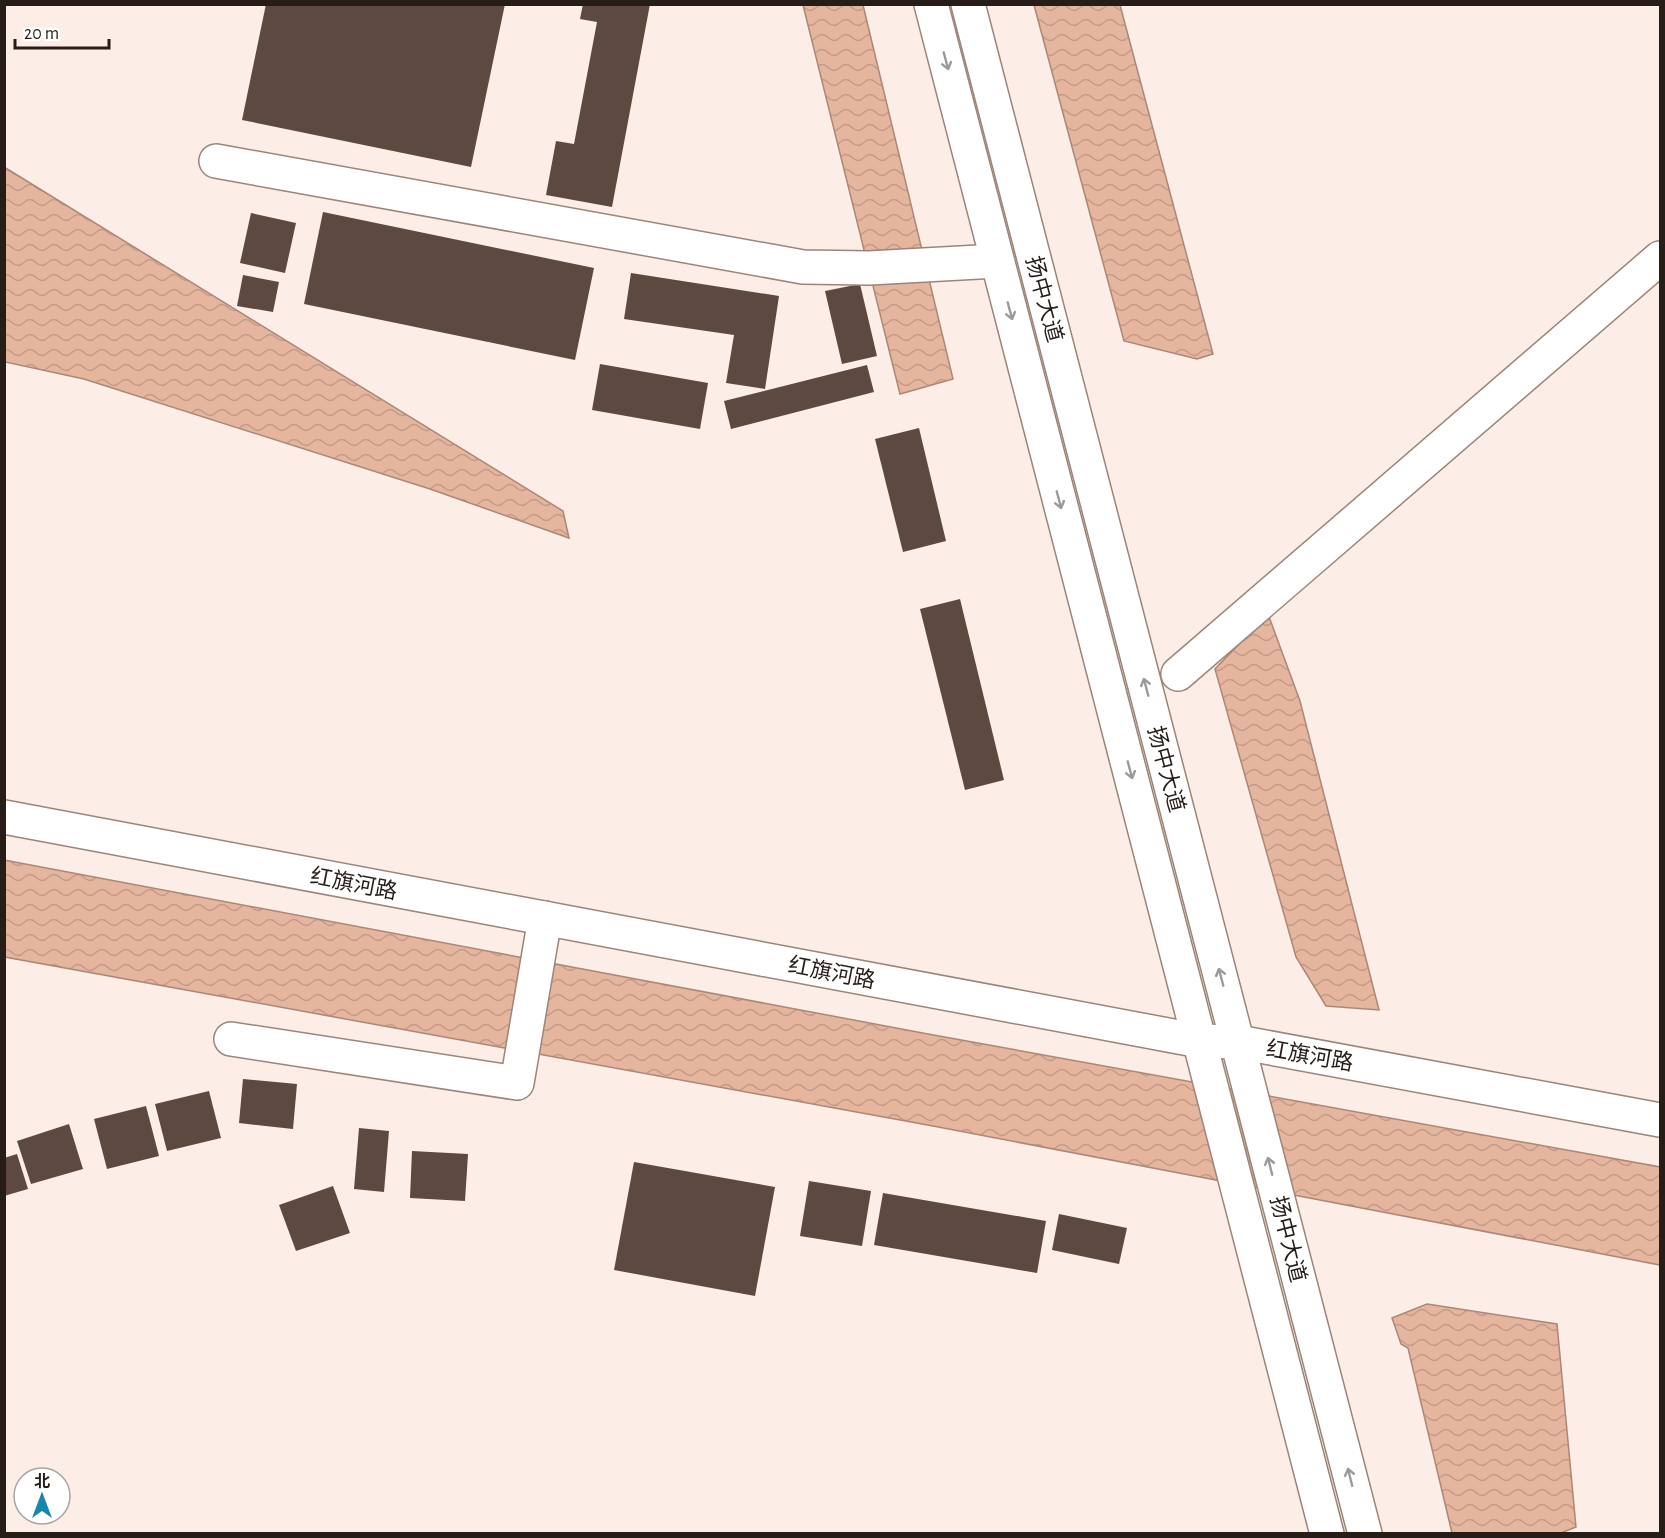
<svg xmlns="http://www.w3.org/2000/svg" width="1665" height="1538" font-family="'Alegreya Sans','Noto Sans SC',sans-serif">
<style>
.water{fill:url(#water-waves);stroke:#ac8776;stroke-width:1.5}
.building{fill:#5e4940}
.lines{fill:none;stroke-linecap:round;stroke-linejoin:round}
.minor-casing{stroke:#9b857a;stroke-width:36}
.major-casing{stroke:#9b857a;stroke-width:36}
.minor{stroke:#fff;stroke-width:33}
.major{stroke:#fff;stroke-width:33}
.oneway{stroke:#9d9998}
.labels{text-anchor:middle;stroke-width:6;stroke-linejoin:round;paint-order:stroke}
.street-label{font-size:22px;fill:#261d19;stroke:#fff}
</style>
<defs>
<pattern id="water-waves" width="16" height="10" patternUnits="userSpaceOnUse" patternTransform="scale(1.5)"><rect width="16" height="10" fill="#e5b59e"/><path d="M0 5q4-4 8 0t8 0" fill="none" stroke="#c49b88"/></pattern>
</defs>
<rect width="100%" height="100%" fill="#fcede6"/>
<g class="water">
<path d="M803 5H863L953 379 900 394Z"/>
<path d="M1034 5H1120L1213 354 1197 359 1124 341Z"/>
<path d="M4 167 563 511 569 538 430 489 84 379 5 362Z"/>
<path d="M1268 614 1300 701 1379 1010 1326 1006 1296 957 1215 669Z"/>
<path d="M4 860 928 1034 1660 1167V1265L933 1126 5 957Z"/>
<path d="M1427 1304 1557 1324 1576 1527 1561 1533H1452L1408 1348 1401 1344 1392 1318Z"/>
</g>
<g class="building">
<path d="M266 4H505L471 167 242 120Z"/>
<path d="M583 4H650L612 207 546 195 556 141 574 144 597 22 580 19Z"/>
<path d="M323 212 594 268 575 360 304 304Z"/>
<path d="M251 213 296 223 285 273 240 263Z"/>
<path d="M631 273 779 296 765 389 726 383 734 335 624 319Z"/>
<path d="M243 275 279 282 273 312 237 306Z"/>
<path d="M860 284 877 356 842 364 825 291Z"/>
<path d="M600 364 708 383 700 429 592 410Z"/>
<path d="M867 365 874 392 731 429 724 401Z"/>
<path d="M919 428 946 541 903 552 875 439Z"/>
<path d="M960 599 1004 780 965 790 920 609Z"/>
<path d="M243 1079 297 1084 293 1129 239 1123Z"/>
<path d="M209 1091 221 1138 167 1151 155 1104Z"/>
<path d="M146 1106 159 1156 107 1169 94 1119Z"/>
<path d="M69 1124 83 1169 31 1184 17 1141Z"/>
<path d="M359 1128 389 1131 384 1192 354 1189Z"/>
<path d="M412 1151 468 1154 465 1201 410 1198Z"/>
<path d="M17 1154 28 1189 4 1196V1158Z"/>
<path d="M634 1162 775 1187 755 1296 614 1270Z"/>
<path d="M809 1181 871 1191 862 1246 800 1236Z"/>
<path d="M333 1186 350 1233 296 1251 279 1205Z"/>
<path d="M883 1193 1046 1221 1037 1273 874 1245Z"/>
<path d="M1059 1214 1127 1228 1119 1264 1052 1250Z"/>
</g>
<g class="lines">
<defs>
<g id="minor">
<path d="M216 161 803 267 869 268 997 261"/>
<path d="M1178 674 1660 258"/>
<path d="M4 817 1200 1041 1238 1042 1660 1120"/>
<path d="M231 1039 517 1083 545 918"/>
</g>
<g id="major">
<path d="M931 4 1327 1534"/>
<path d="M968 4 1365 1534"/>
</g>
</defs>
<use href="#minor" class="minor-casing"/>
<use href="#major" class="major-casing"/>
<use href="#minor" class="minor"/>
<use href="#major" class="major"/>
</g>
<defs><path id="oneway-shaft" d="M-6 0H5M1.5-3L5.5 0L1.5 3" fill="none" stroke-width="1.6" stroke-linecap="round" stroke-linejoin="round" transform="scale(1.5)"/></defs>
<g class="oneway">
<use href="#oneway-shaft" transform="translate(946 61) rotate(75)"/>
<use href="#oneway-shaft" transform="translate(1010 311) rotate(75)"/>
<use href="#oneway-shaft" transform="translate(1059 500) rotate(75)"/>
<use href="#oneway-shaft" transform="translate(1146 687) rotate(-105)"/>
<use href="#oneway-shaft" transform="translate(1130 770) rotate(75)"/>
<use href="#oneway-shaft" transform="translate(1221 977) rotate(-105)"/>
<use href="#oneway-shaft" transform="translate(1270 1166) rotate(-104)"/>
<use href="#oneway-shaft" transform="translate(1350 1477) rotate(-104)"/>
</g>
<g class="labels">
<g class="street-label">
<text transform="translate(1045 299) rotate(75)" y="8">扬中大道</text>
<text transform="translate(1167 769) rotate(75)" y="8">扬中大道</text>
<text transform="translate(354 883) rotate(11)" y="8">红旗河路</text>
<text transform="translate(832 972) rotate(11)" y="8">红旗河路</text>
<text transform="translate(1310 1055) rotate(10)" y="8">红旗河路</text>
<text transform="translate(1289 1239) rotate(76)" y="8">扬中大道</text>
</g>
</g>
<rect width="1665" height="1538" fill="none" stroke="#261d19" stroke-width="12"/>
<g transform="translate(42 1496)"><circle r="28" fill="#ffffff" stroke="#a8a5a3" stroke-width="1.5"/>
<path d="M0-4.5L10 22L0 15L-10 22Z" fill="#1588ad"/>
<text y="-9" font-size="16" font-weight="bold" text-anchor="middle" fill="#261d19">北</text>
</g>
<path d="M15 39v9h94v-9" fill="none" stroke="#261d19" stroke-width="3"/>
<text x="24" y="39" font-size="18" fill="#261d19" stroke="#ffffff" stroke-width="4.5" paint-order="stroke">20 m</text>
</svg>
